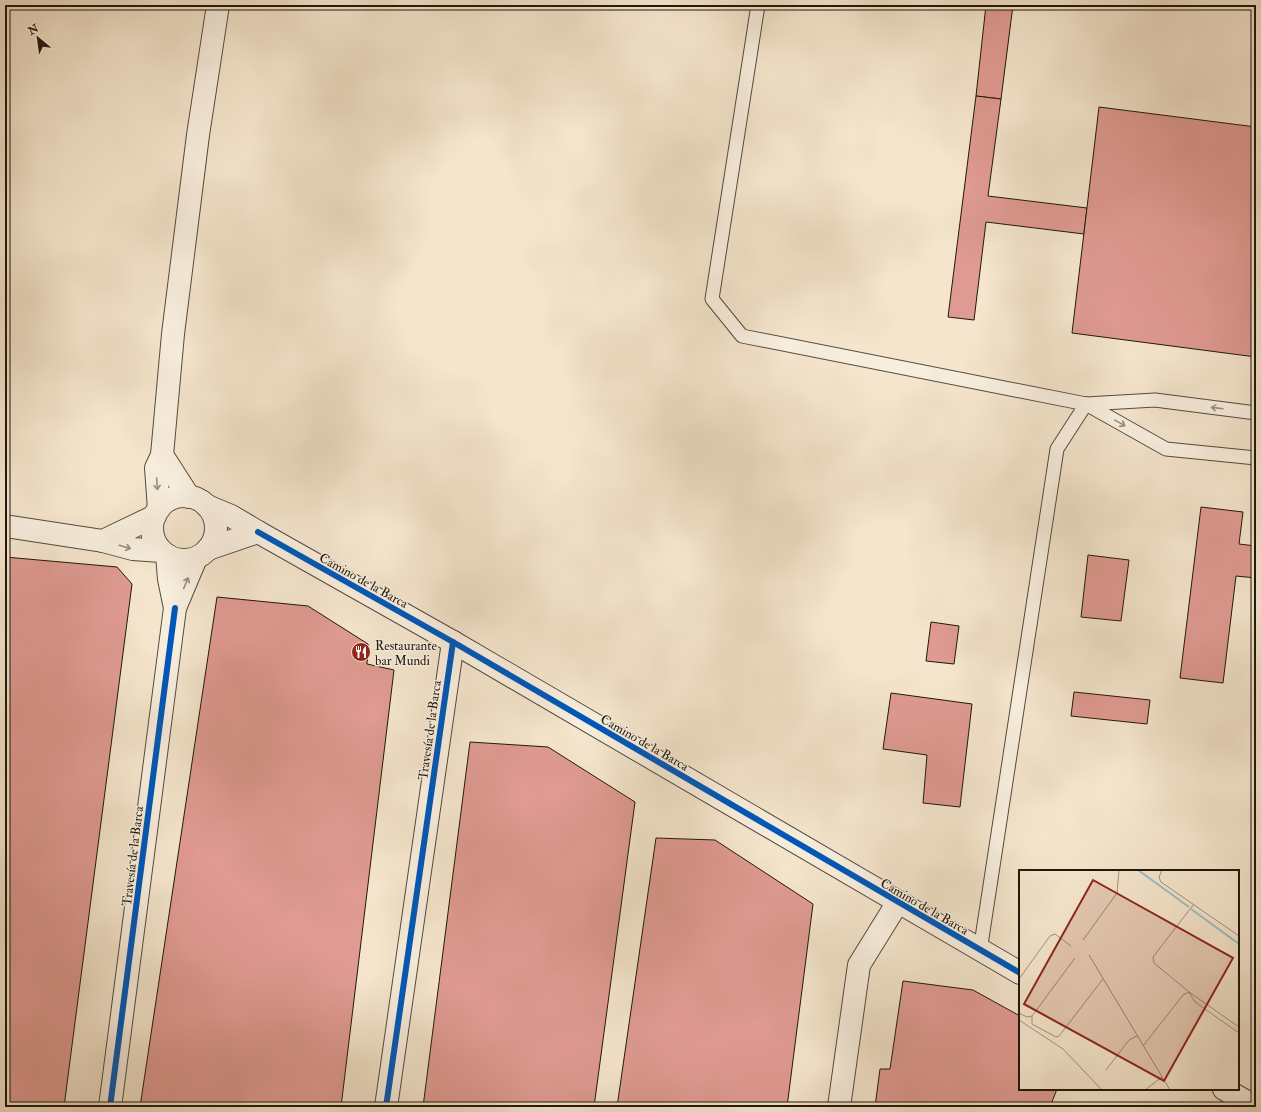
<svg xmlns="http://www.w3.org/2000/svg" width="1261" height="1112" font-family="'IM FELL Double Pica',serif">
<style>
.building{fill:#df9a91;stroke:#1f170c}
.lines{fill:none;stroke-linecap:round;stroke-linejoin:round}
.lane-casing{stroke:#544a3c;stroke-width:15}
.street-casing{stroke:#544a3c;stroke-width:24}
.lane{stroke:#f8eede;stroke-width:13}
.street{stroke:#f8eede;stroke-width:22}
.cycleway-casing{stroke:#f8eede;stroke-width:8}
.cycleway{stroke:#0057b8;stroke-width:6}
.oneway{stroke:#968d80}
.labels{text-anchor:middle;stroke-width:3;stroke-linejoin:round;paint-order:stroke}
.street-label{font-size:13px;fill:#1f170c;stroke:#f8eede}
.poi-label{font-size:13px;fill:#1f170c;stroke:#f8eede;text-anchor:start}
.inset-river{fill:none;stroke:#9ebdbf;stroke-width:2}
.inset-road{fill:none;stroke:#9f937f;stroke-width:1}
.view{fill:#8f2418;fill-opacity:0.15;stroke:#8f2418;stroke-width:2}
.inset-edge{fill:none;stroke:#1f170c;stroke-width:2}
</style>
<rect width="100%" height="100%" fill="#f4e5cc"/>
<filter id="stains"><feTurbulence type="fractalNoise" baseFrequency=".005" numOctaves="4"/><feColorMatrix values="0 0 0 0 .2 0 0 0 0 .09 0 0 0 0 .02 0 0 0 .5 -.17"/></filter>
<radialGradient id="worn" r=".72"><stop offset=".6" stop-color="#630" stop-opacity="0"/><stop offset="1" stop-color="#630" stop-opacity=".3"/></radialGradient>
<g class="building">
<path d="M986 5H1013L1001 99 976 96Z"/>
<path d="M976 96 1001 99 988 196 1087 208 1084 234 986 222 974 320 948 317Z"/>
<path d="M1099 107 1256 127V357L1072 333Z"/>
<path d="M1201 507 1243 512 1239 544 1256 546V578L1236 576 1223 683 1180 678Z"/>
<path d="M1088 555 1129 560 1121 621 1081 617Z"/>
<path d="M5 557 117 567 132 584 64 1107H5Z"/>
<path d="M217 597 308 606 368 644 367 664 394 670 341 1107H140Z"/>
<path d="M931 622 959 626 954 664 926 661Z"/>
<path d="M1074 692 1150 700 1147 724 1071 716Z"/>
<path d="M891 693 972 704 960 807 923 803 927 755 883 749Z"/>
<path d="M470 742 548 747 635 802 594 1107H423Z"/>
<path d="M656 838 715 840 813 904 787 1107H617Z"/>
<path d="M903 981 973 990 1020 1016V1089H1057L1050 1107H875L880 1069H890Z"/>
</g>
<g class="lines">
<defs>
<g id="lane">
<path d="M758 5 712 299 742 336 1086 404 1155 400 1256 413"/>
<path d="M1086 404 1166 449 1256 458"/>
<path d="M980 951 1057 449 1086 404"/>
</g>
<g id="street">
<path d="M162 455 173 334 198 135 218 5"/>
<circle cx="184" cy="528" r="32"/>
<path d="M207 506 231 516 258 532 208 549"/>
<path d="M159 509 156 468 162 455 189 497"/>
<path d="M155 516 103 541 133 549 161 551"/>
<path d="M5 526 103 541"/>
<path d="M258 532 453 642 1020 973"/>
<path d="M167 555 169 579 175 608 196 558"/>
<path d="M1224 1089 1256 1107"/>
<path d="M110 1107 175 608"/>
<path d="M386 1107 453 642"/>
<path d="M839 1107 859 965 898 902"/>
</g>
</defs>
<use href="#lane" class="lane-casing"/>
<use href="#street" class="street-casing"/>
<use href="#lane" class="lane"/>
<use href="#street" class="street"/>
<defs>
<g id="cycleway">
<path d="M258 532 453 642 1020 973"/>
<path d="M110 1107 175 608"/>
<path d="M386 1107 453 642"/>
</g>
</defs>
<use href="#cycleway" class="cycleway-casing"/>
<use href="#cycleway" class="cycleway"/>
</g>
<defs><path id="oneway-shaft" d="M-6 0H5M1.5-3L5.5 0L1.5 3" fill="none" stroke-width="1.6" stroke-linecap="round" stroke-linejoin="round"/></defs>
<g class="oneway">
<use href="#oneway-shaft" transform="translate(1217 408) rotate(-173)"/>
<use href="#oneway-shaft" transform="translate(1120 423) rotate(29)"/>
<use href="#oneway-shaft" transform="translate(157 484) rotate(86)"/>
<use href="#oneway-shaft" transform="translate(125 547) rotate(16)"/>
<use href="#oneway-shaft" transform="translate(186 583) rotate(-67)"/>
</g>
<defs>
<symbol id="restaurant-disc" viewBox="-11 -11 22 22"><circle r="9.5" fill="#8f2418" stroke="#f8eede"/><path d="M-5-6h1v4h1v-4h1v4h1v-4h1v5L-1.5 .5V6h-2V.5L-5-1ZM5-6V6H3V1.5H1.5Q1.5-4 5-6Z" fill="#fff"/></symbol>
</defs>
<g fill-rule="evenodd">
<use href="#restaurant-disc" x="350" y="641" width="22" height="22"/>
</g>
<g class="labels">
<g class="street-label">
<text transform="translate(364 580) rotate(29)" y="5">Camino de la Barca</text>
<text transform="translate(429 730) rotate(-82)" y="5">Travesía de la Barca</text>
<text transform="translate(645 742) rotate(30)" y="5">Camino de la Barca</text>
<text transform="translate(132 856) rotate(-83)" y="5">Travesía de la Barca</text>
<text transform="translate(925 906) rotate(30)" y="5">Camino de la Barca</text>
</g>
<g class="poi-label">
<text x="375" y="650">Restaurante<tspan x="375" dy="15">bar Mundi</tspan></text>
</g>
</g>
<g transform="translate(1019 870)">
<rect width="220" height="220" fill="#f4e5cc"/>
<path class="inset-river" d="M119 0 170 37M172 39 220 74"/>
<path class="inset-road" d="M143 0 140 7 142 12 220 66M175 34 134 87 135 93 170 122 220 157M64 70 98 23 100 0M70 85 151 220M0 109 31 66 36 64 52 76M170 122 176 132 220 163M0 143 8 147 13 146 56 88M13 146V154L37 167 40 166 84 109M0 150 44 179 83 220M124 176 164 125 170 122M87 200 110 170 118 166M126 220 143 207"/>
<path class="view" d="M74 10 214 88 145 211 5 134Z"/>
<rect width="220" height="220" class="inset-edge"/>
</g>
<rect width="1261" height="1112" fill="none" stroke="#f4e5cc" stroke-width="20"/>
<rect x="6" y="6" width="1249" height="1100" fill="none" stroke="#1f170c" stroke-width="2"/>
<rect x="10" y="10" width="1241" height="1092" fill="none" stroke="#1f170c"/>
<g transform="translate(38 38) rotate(331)" stroke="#f8eede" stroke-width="3" paint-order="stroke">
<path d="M0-3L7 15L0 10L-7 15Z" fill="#1f170c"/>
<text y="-6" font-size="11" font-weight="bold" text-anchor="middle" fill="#1f170c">N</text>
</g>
<rect width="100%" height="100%" filter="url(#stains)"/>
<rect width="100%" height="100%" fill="url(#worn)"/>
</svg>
